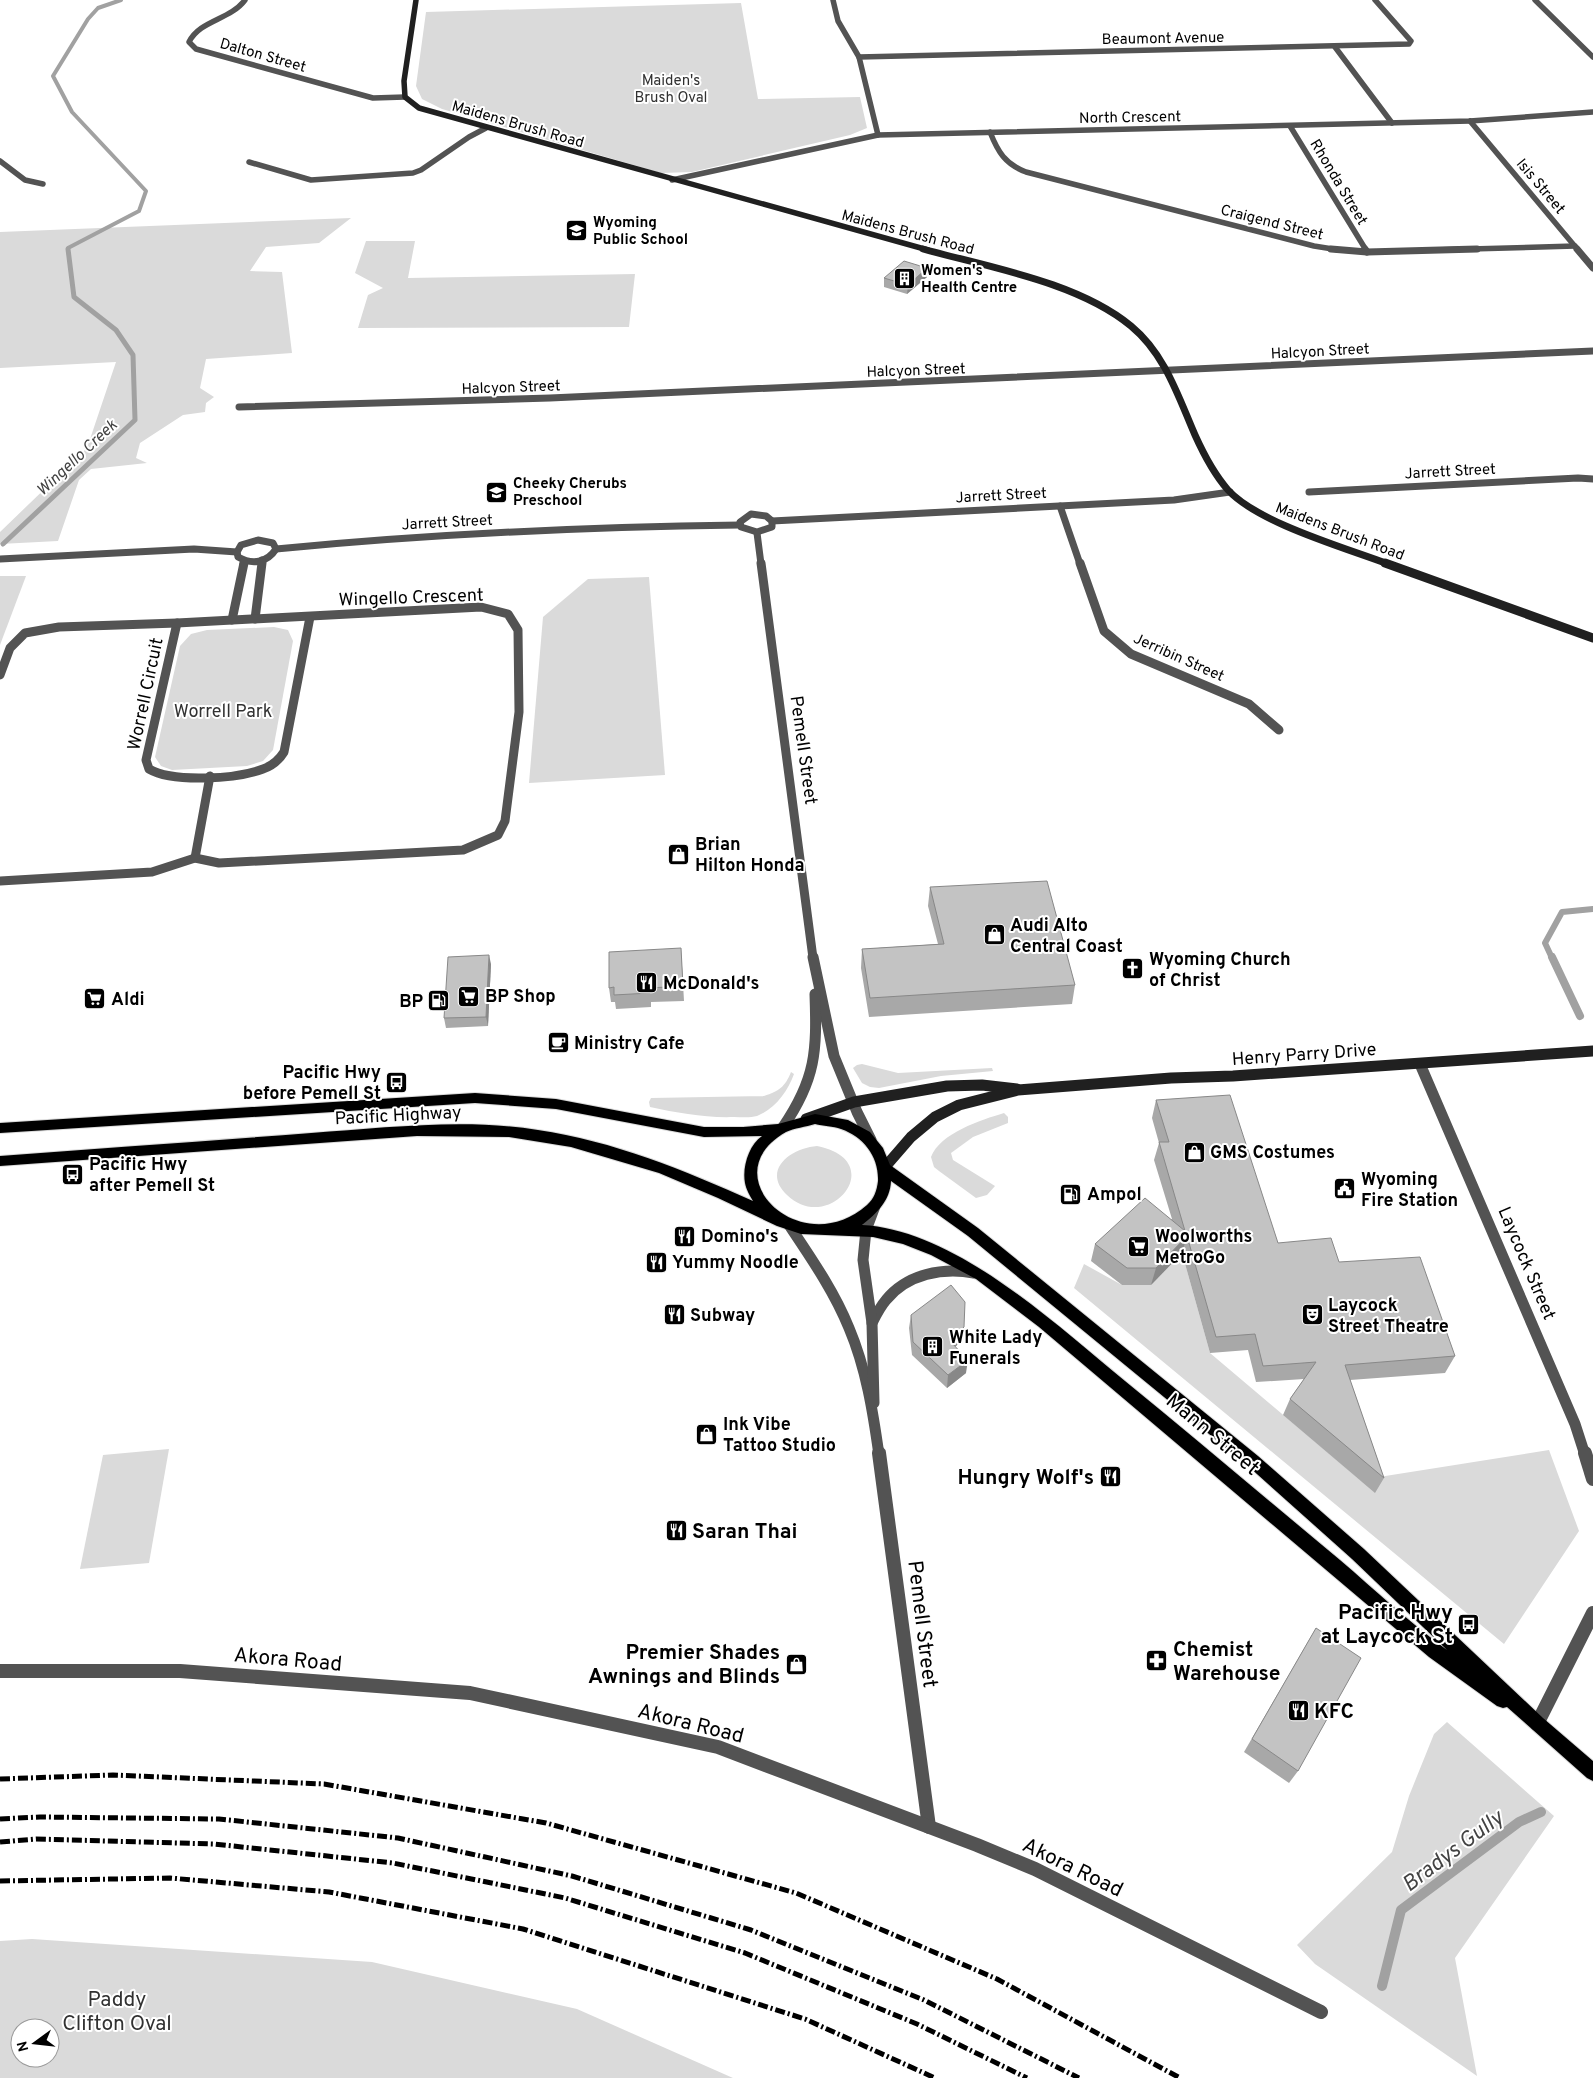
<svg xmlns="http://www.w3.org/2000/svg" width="1593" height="2078" font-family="Overpass,sans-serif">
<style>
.green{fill:#dadada;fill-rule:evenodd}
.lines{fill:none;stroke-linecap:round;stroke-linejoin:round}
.stream-far4{stroke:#a1a1a1;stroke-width:4}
.stream-far3{stroke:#a1a1a1;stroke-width:5}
.stream-far2{stroke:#a1a1a1;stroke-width:6}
.stream-far1{stroke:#a1a1a1;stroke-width:8}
.stream{stroke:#a1a1a1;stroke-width:10}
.primary-casing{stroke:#dbdbdb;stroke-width:2}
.street-far4{stroke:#535353;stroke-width:5.5}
.street-far3{stroke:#535353;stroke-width:7}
.street-far2{stroke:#535353;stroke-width:9}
.street-far1{stroke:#535353;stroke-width:11}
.street{stroke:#535353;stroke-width:14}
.secondary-far3{stroke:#202020;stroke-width:5.5}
.secondary-far2{stroke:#202020;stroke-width:7}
.secondary-far1{stroke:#202020;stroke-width:9}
.secondary{stroke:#202020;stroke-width:11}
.primary{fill:#000;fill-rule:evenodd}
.rail{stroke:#000;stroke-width:5;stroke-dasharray:10 3 2 3;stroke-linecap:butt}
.wall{fill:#a8a8a8}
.shaded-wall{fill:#888}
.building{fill:#c3c3c3;stroke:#888}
.labels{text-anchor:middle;stroke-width:4;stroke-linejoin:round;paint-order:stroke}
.far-street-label{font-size:15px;fill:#000;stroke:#fff}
.far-park-label{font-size:15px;fill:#313131;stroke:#fff}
.far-poi-label{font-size:15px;font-weight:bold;fill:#000;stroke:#fff;text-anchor:start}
.far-water-label{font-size:16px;font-style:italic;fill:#424242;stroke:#fff}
.street-label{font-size:18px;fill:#000;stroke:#fff}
.park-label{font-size:18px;fill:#313131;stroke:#fff}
.poi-label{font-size:18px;font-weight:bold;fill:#000;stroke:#fff;text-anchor:start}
.near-street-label{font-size:21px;fill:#000;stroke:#fff}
.near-poi-label{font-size:21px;font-weight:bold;fill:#000;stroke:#fff;text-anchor:end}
.near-park-label{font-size:21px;fill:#313131;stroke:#fff}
.near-water-label{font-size:22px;font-style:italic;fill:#424242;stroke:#fff}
</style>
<rect width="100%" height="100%" fill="#fff"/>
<g class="green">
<path d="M741 3 758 99 860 97 867 128 850 135 692 172 661 173 442 109 422 99 416 86 426 12Z"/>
<path d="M351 218 319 243 266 247 250 271 282 272 292 353 206 359 200 388 214 397 206 403 205 412 183 415 140 443 136 458 147 463 91 469 79 480 58 541 0 544V532L87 448 116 362 0 368V232Z"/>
<path d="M366 241H415L408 278 635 274 629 327 358 328 368 295 383 288 355 273Z"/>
<path d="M0 576H26L0 645Z"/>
<path d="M649 577 665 775 529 783 543 617 588 579Z"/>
<path d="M274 627 288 630 293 641 273 750 263 761 247 766 172 770 161 766 155 757 180 646 191 634 207 630Z"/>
<path d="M862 1064 898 1073 992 1068 993 1071 941 1076 879 1088 870 1087 862 1083 853 1068 857 1065Z"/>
<path d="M791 1072 794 1074C788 1091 775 1109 757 1116 750 1118 741 1117 734 1117 705 1118 678 1113 650 1107L649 1102 651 1098 764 1096C779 1091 785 1087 791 1072Z"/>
<path d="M1004 1113 1008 1117V1123L973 1137 951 1153 953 1160 995 1186 987 1195 976 1198 939 1171 934 1167 931 1157C940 1133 981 1120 1004 1113Z"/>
<path d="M817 1146C891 1161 829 1236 787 1195 761 1170 791 1148 817 1146Z"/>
<path d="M1182 1253 1210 1353 1360 1480 1549 1450 1579 1531 1504 1644 1074 1288 1084 1264 1122 1285H1151Z"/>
<path d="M169 1449 149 1563 80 1569 103 1455Z"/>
<path d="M1447 1722 1554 1816 1455 1958 1477 2076 1315 1964 1297 1945 1392 1852 1409 1796 1434 1734Z"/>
<path d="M32 1939 372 1962 577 2009 733 2078H0V1941ZM20 2028H50V2058H20Z"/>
</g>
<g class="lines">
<path class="stream-far4" d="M68 250V248L139 211 146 191 72 112 53 76 88 19 98 8 121 0"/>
<path class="stream-far3" d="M3 544 135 420 133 355 116 330 74 297 68 249"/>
<path class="stream-far2" d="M1552 958 1545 943 1562 912 1593 909"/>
<path class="stream-far1" d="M1552 957 1580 1016"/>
<path class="stream" d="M1382 1986 1401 1910 1519 1822 1541 1812"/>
<defs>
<path id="primary" d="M475 1093 556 1099 704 1127H743L778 1124 815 1114 848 1120 870 1132 883 1148 890 1165 978 1228 1258 1456 1364 1549 1543 1718 1593 1761V1781L1587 1778 1507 1707 1503 1708 1497 1706 1429 1657 1039 1327 976 1279 931 1255 903 1244 873 1237 801 1234 777 1226 718 1198 659 1173 571 1147 509 1137 417 1136 0 1166V1156C104 1148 207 1141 311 1133 386 1128 463 1118 538 1130 613 1141 684 1170 753 1201 750 1196 746 1189 745 1183 742 1167 749 1145 762 1136L704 1137 556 1109 475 1103 0 1133V1123ZM815 1124C823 1126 833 1126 841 1129 864 1137 879 1157 878 1181 877 1190 874 1199 867 1205 801 1263 710 1175 786 1132 794 1128 806 1127 815 1124ZM891 1181 968 1236 1248 1466 1352 1559 1447 1650C1410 1623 1375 1590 1340 1560 1268 1500 1197 1440 1125 1381 1055 1324 956 1230 862 1225 877 1213 890 1201 891 1181Z"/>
</defs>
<use href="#primary" class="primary-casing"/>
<g class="street-far4">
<path d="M245 0C230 20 200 20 189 42L196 49 373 98 405 97"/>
<path d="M833 0 838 21 859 57 878 135"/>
<path d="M1535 0 1593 57"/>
<path d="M1335 47 1392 123"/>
<path d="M859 57 1409 44 1411 41 1375 0"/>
<path d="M1470 121 1578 250"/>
<path d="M1290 126 1366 250"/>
<path d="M990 132C998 152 1005 164 1026 172L1314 246 1339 250"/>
<path d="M0 161 25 180 43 184"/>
<path d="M249 162 311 180 413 173 421 170 469 137 486 128"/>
<path d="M672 180 878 135 1470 121 1593 112"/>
<path d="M1433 250 1575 246"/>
</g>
<g class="street-far3">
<path d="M1331 249 1367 252 1477 249"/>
<path d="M1365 249 1367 252"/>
<path d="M1577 249 1593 268"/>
<path d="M239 407 550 398 1593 351"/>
<path d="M1309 492 1578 478 1593 479"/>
<path d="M1060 506 1080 564"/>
<path d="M751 514 766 516 772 521V527L757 532 741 527 740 522Z"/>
<path d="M772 521 1174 500 1230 492"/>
<path d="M757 533 761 564"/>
<path d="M258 540 273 543 276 549C267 563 252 565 238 557L237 552 241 545Z"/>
<path d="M276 549C430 534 585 527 740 525"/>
<path d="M0 559 194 549 237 552"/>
<path d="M243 564 244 561"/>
<path d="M262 564V560"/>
</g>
<g class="street-far2">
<path d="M761 563 813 958"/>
<path d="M1080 563 1104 631 1131 654 1249 704 1279 730"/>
<path d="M255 619 262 563"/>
<path d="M232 620 244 563"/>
<path d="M177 623 146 760 149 769C173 783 237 779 263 769 272 766 279 760 284 752L310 617"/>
<path d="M0 675 10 648 25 633 59 627 177 623 481 607 508 614 518 630 519 712 505 821 498 835 463 850 219 863 195 858 152 872 0 881"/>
<path d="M195 858 210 776"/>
</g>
<g class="street-far1">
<path d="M813 957 834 1056 857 1112 871 1140"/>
<path d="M1420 1064 1575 1424 1585 1455"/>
<path d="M783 1127C816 1079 817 1051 815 994"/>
<path d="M789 1225C811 1258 834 1291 849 1328 866 1368 873 1412 879 1455"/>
<path d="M872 1323C876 1315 880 1307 886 1300 907 1274 943 1267 974 1273"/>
<path d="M874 1403 872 1323 863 1260 866 1230 875 1206"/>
</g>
<g class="street">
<path d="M879 1453 929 1827"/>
<path d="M1585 1453 1593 1479"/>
<path d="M0 1671H180L470 1693 718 1747 977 1845 1035 1869 1321 2012"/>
<path d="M1537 1724 1593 1613"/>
</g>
<path class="secondary-far3" d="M416 0 404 81 405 97 419 108 928 250"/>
<path class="secondary-far2" d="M923 249C988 267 1078 282 1131 326 1165 354 1178 396 1195 435 1204 455 1214 474 1228 490 1258 523 1346 548 1388 564"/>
<path class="secondary-far1" d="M1385 563 1593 638"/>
<g class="secondary">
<path d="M806 1119 854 1102 947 1086 982 1085 1017 1089"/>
<path d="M885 1167 911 1137 935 1117 959 1105 1018 1090 1171 1078 1233 1076 1593 1051"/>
</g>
<use href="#primary" class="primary"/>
<g class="rail">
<path d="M0 1779 113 1775 324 1784 546 1823 796 1893 997 1979 1180 2078"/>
<path d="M0 1819 40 1817 219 1819 398 1838 572 1876 751 1930 924 2000 1079 2078"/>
<path d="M0 1842 36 1839 214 1844 393 1863 565 1898 745 1953 917 2024 1027 2078"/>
<path d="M0 1881 170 1878 329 1892 523 1929 805 2019 935 2078"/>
</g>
</g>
<g class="wall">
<path d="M927 277 907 294 884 287V278Z"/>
<path d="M930 887 1075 985 1072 1004 869 1017 861 968 862 949 938 944 928 906Z"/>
<path d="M681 948 684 1001 651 1002V1007L616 1009 615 1002H611L609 988Z"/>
<path d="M491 964 488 1026 446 1028 444 1018Z"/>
<path d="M1156 1100 1278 1243 1339 1262 1455 1356 1445 1373 1350 1380 1384 1478 1375 1493 1283 1415 1290 1399 1304 1379 1256 1382 1248 1350 1210 1353 1182 1253 1151 1285H1122L1091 1261 1095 1244 1172 1219 1154 1160 1159 1143 1152 1118Z"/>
<path d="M911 1315 964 1327 962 1340 955 1347 966 1373 947 1388 912 1355 909 1328Z"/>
<path d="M1316 1628 1298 1771 1289 1783 1244 1752Z"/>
</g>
<g class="shaded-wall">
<path d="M927 268V277L907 294 908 285Z"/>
<path d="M489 955 491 964 488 1026 486 1017Z"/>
<path d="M1187 1236 1182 1253 1151 1285 1156 1268Z"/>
<path d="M964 1327 962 1340 948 1354 950 1341Z"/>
<path d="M968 1360 966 1373 947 1388 948 1375Z"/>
</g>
<g class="building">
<path d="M904 261 927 268 908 285 884 278Z"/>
<path d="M1047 881 1075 985 870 998 862 949 944 944 930 887Z"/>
<path d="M681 948 683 986 650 988V993L614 995V987L609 988V952Z"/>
<path d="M489 955 486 1017 444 1018 448 957Z"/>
<path d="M1230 1095 1278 1243 1331 1238 1339 1262 1420 1257 1455 1356 1345 1365 1384 1478 1290 1399 1316 1362 1263 1366 1255 1334 1216 1337 1187 1236 1156 1268H1127L1095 1244 1145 1198 1185 1231 1159 1142H1169L1156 1100Z"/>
<path d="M951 1285 965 1302 964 1327 950 1341 968 1360 948 1375 913 1342 911 1315Z"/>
<path d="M1316 1628 1361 1658 1298 1771 1252 1739Z"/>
</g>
<defs>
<symbol id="school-square" viewBox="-11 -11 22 22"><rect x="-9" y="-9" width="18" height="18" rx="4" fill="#000" stroke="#fff"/><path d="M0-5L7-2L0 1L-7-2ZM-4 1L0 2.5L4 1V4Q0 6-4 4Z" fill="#fff"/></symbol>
<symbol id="building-square" viewBox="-11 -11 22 22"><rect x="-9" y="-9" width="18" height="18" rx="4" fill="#000" stroke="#fff"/><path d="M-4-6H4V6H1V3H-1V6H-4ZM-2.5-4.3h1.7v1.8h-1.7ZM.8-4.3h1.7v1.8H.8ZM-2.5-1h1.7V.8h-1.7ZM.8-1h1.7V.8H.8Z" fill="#fff"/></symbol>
<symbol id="shop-square" viewBox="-11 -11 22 22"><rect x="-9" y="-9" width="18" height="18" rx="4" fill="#000" stroke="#fff"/><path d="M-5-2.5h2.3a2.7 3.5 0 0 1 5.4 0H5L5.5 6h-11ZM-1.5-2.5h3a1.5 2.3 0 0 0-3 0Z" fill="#fff"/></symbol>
<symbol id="church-square" viewBox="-11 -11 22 22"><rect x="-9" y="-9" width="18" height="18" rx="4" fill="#000" stroke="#fff"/><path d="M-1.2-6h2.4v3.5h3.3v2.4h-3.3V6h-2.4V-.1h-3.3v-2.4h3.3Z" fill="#fff"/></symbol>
<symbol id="restaurant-square" viewBox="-11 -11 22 22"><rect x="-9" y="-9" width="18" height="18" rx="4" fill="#000" stroke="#fff"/><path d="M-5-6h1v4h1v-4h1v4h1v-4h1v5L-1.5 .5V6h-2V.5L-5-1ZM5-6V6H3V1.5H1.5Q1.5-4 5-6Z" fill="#fff"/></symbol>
<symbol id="supermarket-square" viewBox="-11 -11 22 22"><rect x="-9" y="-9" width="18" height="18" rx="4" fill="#000" stroke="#fff"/><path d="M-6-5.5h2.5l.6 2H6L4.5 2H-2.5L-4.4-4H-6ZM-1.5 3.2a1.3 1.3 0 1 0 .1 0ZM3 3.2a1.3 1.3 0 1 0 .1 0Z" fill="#fff"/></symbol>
<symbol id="fuel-square" viewBox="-11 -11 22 22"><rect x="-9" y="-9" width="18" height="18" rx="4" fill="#000" stroke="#fff"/><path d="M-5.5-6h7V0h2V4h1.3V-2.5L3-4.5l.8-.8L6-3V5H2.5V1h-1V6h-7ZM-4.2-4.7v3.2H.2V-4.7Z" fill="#fff"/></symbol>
<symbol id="cafe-square" viewBox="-11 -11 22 22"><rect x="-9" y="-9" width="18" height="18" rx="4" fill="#000" stroke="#fff"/><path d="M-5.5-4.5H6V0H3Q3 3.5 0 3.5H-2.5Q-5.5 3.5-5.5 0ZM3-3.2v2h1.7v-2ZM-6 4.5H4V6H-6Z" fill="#fff"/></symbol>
<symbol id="bus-square" viewBox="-11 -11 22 22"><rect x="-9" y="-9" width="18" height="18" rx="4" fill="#000" stroke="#fff"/><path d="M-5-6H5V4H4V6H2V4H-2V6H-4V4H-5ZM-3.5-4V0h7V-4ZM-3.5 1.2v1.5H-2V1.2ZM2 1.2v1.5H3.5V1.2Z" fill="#fff"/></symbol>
<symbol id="civic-square" viewBox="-11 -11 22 22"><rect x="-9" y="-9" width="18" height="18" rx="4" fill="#000" stroke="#fff"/><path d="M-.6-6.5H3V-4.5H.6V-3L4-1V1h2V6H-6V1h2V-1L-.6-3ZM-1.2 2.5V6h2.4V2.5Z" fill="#fff"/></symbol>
<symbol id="theatre-square" viewBox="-11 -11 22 22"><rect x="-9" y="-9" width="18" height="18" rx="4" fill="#000" stroke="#fff"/><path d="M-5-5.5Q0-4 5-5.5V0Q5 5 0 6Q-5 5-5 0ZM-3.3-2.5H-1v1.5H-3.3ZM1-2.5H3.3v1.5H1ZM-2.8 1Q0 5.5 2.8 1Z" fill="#fff"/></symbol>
<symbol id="pharmacy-square" viewBox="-11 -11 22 22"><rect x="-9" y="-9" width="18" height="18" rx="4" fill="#000" stroke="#fff"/><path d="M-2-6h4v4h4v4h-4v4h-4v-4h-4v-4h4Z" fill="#fff"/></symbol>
</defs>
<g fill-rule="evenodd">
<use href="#school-square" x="564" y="218" width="25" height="25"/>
<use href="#building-square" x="892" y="266" width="25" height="25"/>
<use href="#school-square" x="484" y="480" width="25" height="25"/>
<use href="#shop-square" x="666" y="842" width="25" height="25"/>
<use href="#shop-square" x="982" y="922" width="25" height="25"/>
<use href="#church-square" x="1120" y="956" width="25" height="25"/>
<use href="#restaurant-square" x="634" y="970" width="25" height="25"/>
<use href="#supermarket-square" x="456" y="984" width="25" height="25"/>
<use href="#supermarket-square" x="82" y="986" width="25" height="25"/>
<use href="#fuel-square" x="426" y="988" width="25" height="25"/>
<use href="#cafe-square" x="546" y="1030" width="25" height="25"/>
<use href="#bus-square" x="384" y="1070" width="25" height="25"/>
<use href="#shop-square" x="1182" y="1140" width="25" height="25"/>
<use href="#bus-square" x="60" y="1162" width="25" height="25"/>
<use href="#civic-square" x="1332" y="1176" width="25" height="25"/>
<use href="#fuel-square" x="1058" y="1182" width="25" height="25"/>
<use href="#restaurant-square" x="672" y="1224" width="25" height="25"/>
<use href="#supermarket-square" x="1126" y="1234" width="25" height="25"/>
<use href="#restaurant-square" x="644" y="1250" width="25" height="25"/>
<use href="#restaurant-square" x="662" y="1302" width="25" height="25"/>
<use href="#theatre-square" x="1300" y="1302" width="25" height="25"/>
<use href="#building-square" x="920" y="1334" width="25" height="25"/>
<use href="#shop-square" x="694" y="1422" width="25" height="25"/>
<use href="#restaurant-square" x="1098" y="1464" width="25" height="25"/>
<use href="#restaurant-square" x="664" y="1518" width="25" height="25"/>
<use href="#bus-square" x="1456" y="1612" width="25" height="25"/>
<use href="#pharmacy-square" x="1144" y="1648" width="25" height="25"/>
<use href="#shop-square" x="784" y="1652" width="25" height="25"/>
<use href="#restaurant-square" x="1286" y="1698" width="25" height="25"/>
</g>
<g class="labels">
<g class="far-street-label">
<text transform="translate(1163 38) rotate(-1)" y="5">Beaumont Avenue</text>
<text transform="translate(263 55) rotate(16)" y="5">Dalton Street</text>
<text transform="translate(1130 117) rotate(-1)" y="5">North Crescent</text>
<text transform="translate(518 124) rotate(16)" y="5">Maidens Brush Road</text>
<text transform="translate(1339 182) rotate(59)" y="5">Rhonda Street</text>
<text transform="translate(1541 186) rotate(50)" y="5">Isis Street</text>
<text transform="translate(1272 222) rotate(14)" y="5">Craigend Street</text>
<text transform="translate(908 232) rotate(15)" y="5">Maidens Brush Road</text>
<text transform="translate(1320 351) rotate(-3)" y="5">Halcyon Street</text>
<text transform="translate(916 370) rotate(-2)" y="5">Halcyon Street</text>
<text transform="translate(511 387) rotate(-2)" y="5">Halcyon Street</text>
<text transform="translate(1450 471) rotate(-3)" y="5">Jarrett Street</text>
<text transform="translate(1001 495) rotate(-3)" y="5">Jarrett Street</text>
<text transform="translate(447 522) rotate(-3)" y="5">Jarrett Street</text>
<text transform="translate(1340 531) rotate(21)" y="5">Maidens Brush Road</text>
<text transform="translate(1179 657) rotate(24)" y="5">Jerribin Street</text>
</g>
<g class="far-park-label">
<text x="671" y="85">Maiden's<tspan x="671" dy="17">Brush Oval</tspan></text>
</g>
<g class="far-poi-label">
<text x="593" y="227">Wyoming<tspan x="593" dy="17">Public School</tspan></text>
<text x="921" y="275">Women's<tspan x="921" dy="17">Health Centre</tspan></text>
<text x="513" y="488">Cheeky Cherubs<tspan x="513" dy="17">Preschool</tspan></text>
</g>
<g class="far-water-label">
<text transform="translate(76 457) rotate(-43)" y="6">Wingello Creek</text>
</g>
<g class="street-label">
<text transform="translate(411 597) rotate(-2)" y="6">Wingello Crescent</text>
<text transform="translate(145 694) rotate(-78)" y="6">Worrell Circuit</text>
<text transform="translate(804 750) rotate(82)" y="6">Pemell Street</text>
<text transform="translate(1304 1054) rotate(-4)" y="6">Henry Parry Drive</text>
<text transform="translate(398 1115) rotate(-3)" y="6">Pacific Highway</text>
<text transform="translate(1527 1263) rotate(67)" y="6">Laycock Street</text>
</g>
<g class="park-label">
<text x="223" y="717">Worrell Park</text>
</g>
<g class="poi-label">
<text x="695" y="850">Brian<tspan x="695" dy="21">Hilton Honda</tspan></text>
<text x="1010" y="931">Audi Alto<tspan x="1010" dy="21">Central Coast</tspan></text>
<text x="1149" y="965">Wyoming Church<tspan x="1149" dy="21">of Christ</tspan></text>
<text x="663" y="989">McDonald's</text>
<text x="485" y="1002">BP Shop</text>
<text x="111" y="1005">Aldi</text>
<text x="423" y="1007" text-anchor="end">BP</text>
<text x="574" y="1049">Ministry Cafe</text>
<text x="381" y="1078" text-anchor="end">Pacific Hwy<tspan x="381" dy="21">before Pemell St</tspan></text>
<text x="1210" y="1158">GMS Costumes</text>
<text x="89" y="1170">Pacific Hwy<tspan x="89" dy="21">after Pemell St</tspan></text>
<text x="1361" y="1185">Wyoming<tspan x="1361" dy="21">Fire Station</tspan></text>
<text x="1087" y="1200">Ampol</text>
<text x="701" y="1242">Domino's</text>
<text x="1155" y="1242">Woolworths<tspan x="1155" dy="21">MetroGo</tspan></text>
<text x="672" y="1268">Yummy Noodle</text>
<text x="1328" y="1311">Laycock<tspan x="1328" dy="21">Street Theatre</tspan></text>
<text x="690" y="1321">Subway</text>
<text x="949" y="1343">White Lady<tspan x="949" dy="21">Funerals</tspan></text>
<text x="723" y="1430">Ink Vibe<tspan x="723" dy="21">Tattoo Studio</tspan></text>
</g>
<g class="near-street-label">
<text transform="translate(1213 1434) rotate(40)" y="7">Mann Street</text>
<text transform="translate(923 1624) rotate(83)" y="7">Pemell Street</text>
<text transform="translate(288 1659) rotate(5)" y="7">Akora Road</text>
<text transform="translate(691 1723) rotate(14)" y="7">Akora Road</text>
<text transform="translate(1073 1867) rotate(26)" y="7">Akora Road</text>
</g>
<g class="near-poi-label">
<text x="1094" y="1484">Hungry Wolf's</text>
<text x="692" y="1538" text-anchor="start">Saran Thai</text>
<text x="1453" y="1619">Pacific Hwy<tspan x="1453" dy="24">at Laycock St</tspan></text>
<text x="1173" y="1656" text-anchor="start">Chemist<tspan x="1173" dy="24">Warehouse</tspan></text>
<text x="780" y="1659">Premier Shades<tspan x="780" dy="24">Awnings and Blinds</tspan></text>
<text x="1314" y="1718" text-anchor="start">KFC</text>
</g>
<g class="near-park-label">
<text x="117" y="2006">Paddy<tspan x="117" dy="24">Clifton Oval</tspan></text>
</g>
<g class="near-water-label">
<text transform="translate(1452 1850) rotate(-37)" y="8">Bradys Gully</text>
</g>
</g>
<g transform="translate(35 2043) rotate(255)"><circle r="24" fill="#ffffff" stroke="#999999"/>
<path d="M0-4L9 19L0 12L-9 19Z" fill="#000000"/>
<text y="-8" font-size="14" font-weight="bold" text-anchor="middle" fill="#000000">N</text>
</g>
</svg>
